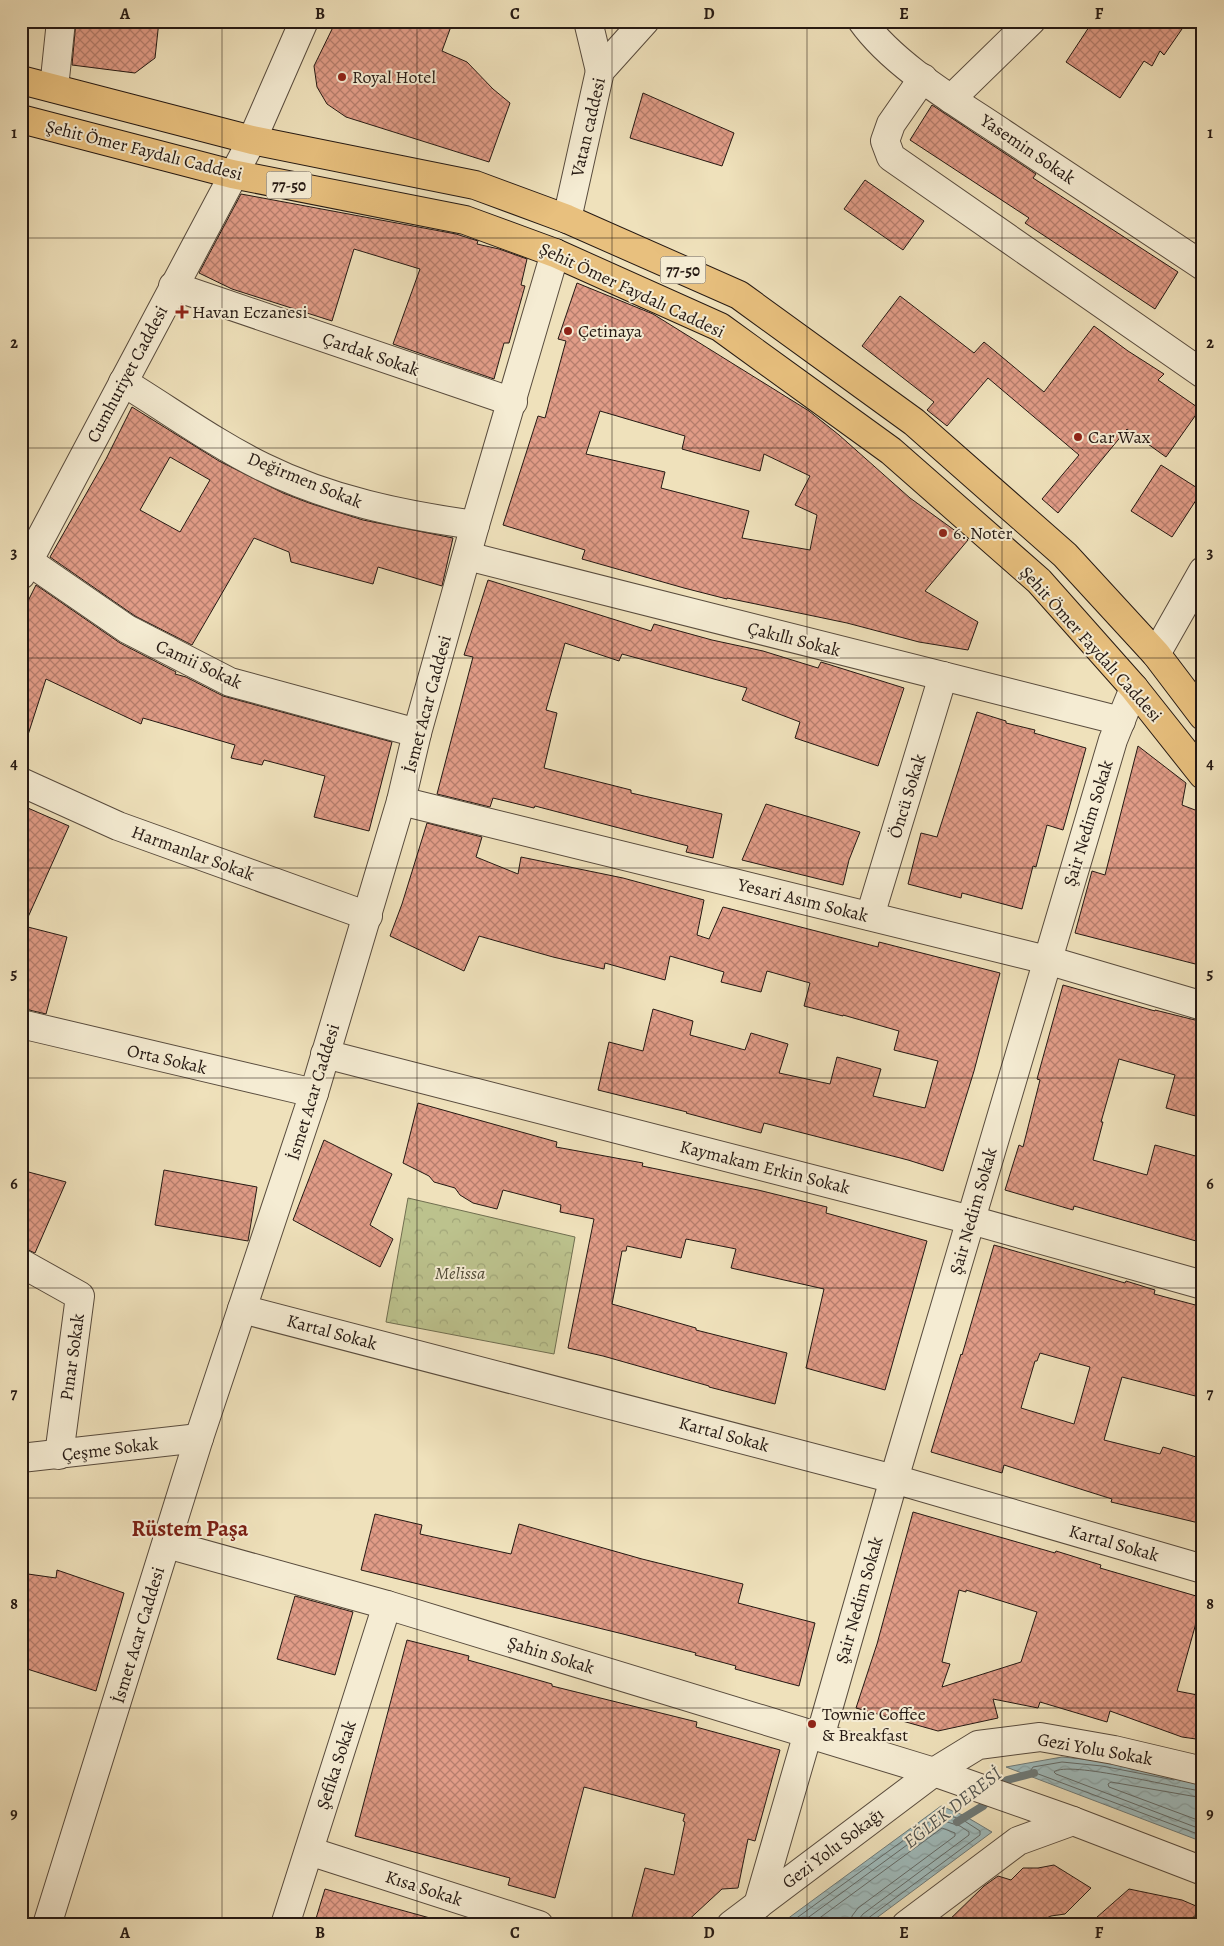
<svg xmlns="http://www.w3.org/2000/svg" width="1224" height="1946" font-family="Alegreya,serif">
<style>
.park{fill:url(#park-crowns);stroke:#706e50}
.water{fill:url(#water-waves);stroke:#6e7a78}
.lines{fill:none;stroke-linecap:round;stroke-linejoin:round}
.shore{stroke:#626a68;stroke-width:1}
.stream{stroke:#6e7a78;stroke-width:8}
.building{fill:url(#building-cross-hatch);stroke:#251913;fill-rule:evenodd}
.minor-casing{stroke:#584b3d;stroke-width:30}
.major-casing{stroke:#251913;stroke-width:30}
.minor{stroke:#f5ecd3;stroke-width:28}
.major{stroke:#e8c07e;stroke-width:28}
.grid{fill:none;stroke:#251913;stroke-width:1;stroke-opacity:0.55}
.poi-dot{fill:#8f2418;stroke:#f5ecd3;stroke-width:2}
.labels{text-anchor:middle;stroke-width:4;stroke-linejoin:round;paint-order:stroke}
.shield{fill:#f5ecd3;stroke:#63584d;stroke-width:1}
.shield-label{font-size:16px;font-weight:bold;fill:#251913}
.poi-label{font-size:18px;fill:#251913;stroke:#f5ecd3;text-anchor:start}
.street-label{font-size:18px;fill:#251913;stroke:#f5ecd3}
.park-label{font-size:18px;font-style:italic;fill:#524c38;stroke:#f5ecd3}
.water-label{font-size:19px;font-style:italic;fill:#50524e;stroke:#f5ecd3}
.district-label{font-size:22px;font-weight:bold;fill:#7a1f14;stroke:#f5ecd3}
.neatline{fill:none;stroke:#251913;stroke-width:2}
.grid-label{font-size:16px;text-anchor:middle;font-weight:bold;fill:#251913}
</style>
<defs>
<pattern id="park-crowns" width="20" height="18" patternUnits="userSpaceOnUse" patternTransform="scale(1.25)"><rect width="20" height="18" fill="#bcc28d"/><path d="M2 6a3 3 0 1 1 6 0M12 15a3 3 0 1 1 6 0" fill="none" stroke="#a1a679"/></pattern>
<pattern id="water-waves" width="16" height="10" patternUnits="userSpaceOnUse" patternTransform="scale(1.25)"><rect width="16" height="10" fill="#9fbbbc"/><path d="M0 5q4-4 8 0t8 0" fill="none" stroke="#89a0a1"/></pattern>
<pattern id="building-cross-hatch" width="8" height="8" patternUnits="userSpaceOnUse" patternTransform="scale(1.25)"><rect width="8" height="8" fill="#e19c87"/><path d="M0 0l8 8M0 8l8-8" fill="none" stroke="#b67e6d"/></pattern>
</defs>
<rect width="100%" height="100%" fill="#efe1bb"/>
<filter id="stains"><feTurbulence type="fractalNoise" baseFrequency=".004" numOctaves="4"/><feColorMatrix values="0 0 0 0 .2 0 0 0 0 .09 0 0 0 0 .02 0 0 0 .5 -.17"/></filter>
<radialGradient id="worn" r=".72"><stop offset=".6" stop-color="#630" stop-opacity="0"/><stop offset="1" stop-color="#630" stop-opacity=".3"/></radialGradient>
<path class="park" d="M408 1198 575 1237 554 1354 386 1322Z"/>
<g class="water">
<path d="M1062 1757 1103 1761 1203 1780V1842L1006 1767Z"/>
<path d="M941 1806 965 1816 992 1832 867 1925H779Z"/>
</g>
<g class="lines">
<g class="shore">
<path d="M1174 1780 1102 1766 1062 1762 1033 1767 1031 1770 1033 1772 1203 1836"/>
<path d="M1203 1791C1178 1789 1068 1760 1054 1772L1056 1774 1203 1830"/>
<path d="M1203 1798 1111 1782 1108 1784 1109 1787 1203 1822"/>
<path d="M787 1925 941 1813 963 1820 980 1831V1835L867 1919 865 1925"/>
<path d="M798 1925 941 1820 960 1826 969 1832V1835L863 1914 859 1919V1925"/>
<path d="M810 1925 942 1828 955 1833V1836L858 1908 852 1916 851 1925"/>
</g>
<g class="stream">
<path d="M998 1790 1007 1780 1034 1773"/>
<path d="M957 1822 983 1806 990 1798"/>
</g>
</g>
<g class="building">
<path d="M76 21H159L155 58 135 73 72 65Z"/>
<path d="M336 21H453L442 51 467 62 493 89 510 103 489 162 346 117 327 104 317 87 314 66Z"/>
<path d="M1093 21H1168L1182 29 1164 55 1160 51 1152 66 1144 61 1120 98 1066 62Z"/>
<path d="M643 93 734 133 722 166 630 138Z"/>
<path d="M932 105 1036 174 1033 178 1178 272 1155 309 1025 223 1029 218 910 140Z"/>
<path d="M865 180 924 221 903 250 844 209Z"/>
<path d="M241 194 456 234 478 241 477 244 499 249 527 259 521 285 525 286 509 343H504L494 379 393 344 420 269 354 249 332 321 232 289 199 273Z"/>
<path d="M577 283 653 314 809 411 839 435 910 498 968 540 925 591 978 622 968 650 919 642 847 623 727 598V599L684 588 582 559 585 550 503 525 538 416 545 418 566 341 558 339ZM600 411 685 436 682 449 760 471 764 454 810 476 795 505 817 515 810 550 742 538 749 511 661 488 665 472 586 454Z"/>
<path d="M900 296 974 353 984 342 1044 392 1094 326 1128 351 1164 374 1158 380 1200 409 1166 457 1127 429 1058 513 1042 499 1079 455 988 378 947 426 927 410 934 402 862 346Z"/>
<path d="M132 407 219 461 283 493 309 503 363 520 453 538 442 586 378 567 373 584 291 562 289 552 254 538 192 645 135 616 50 557 106 459ZM170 457 210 480 180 532 140 510Z"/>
<path d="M1161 465 1202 491 1172 537 1131 511Z"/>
<path d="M488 580 651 631 654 624 712 640 763 651 818 668 821 662 904 688 878 766 795 738 800 722 742 700 747 688 622 654 619 661 565 643 546 710 557 713 544 768 631 790V793L722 814 713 858 686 852 688 846 535 806 534 808 493 798 490 807 437 794 473 657 464 655Z"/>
<path d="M36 585 120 643 176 672 175 674 186 677 223 696 392 742 369 831 314 817 325 776 264 760 262 765 231 758 235 745 143 718 141 724 46 679 26 741 21 740V615Z"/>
<path d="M977 712 1006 721V723L1035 730 1034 733 1051 738 1086 748 1063 830 1047 825 1036 867 1033 866 1022 909 962 893 961 898 908 884 921 833 937 837Z"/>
<path d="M1138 746 1186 783 1182 805 1203 813V966L1075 933 1092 871 1105 875Z"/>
<path d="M766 804 860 832 849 860 843 885 742 860Z"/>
<path d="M21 805 69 826 24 926 67 937 46 1014 21 1008Z"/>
<path d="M427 823 482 837 476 857 518 874 521 857 623 878 704 900 697 935 709 939 723 907 878 947 879 942 1000 973 974 1071 943 1171 908 1160 764 1123 761 1133 686 1113 687 1112 598 1090 609 1042 643 1051 653 1009 693 1021 690 1035 745 1050 751 1033 788 1044 779 1073 830 1084 837 1057 881 1069 873 1096 925 1108 938 1061 894 1050 899 1031 843 1015V1016L804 1006 810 983 767 971 761 992 721 982 724 972 670 956 665 980 605 963 604 969 553 957 479 936 464 971 390 936 402 904Z"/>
<path d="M1063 985 1155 1011V1010L1203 1022V1118L1166 1108 1175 1075 1119 1059 1101 1122H1103L1093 1160 1147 1175 1155 1145 1203 1158V1243L1074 1206 1073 1210 1005 1190 1019 1145 1023 1147 1040 1080 1037 1079Z"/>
<path d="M418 1103 557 1142 556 1147 643 1163 642 1166 758 1190 827 1207 826 1213 927 1241 885 1390 806 1368 824 1289 731 1268 736 1249 686 1239 681 1258 627 1246 626 1251H622L612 1304 696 1328V1330L787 1353 775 1404 709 1387V1386L603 1356 568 1348 594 1219 560 1212 561 1205 503 1190 497 1209 473 1203 460 1195 455 1188 434 1182 429 1176 403 1163Z"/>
<path d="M324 1140 392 1174 370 1225 393 1239 380 1267 293 1220Z"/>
<path d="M21 1170 66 1182 35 1253 21 1247Z"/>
<path d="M164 1170 257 1187 248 1241 155 1225Z"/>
<path d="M994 1245 1125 1283 1126 1281 1155 1290 1154 1294 1203 1307V1398L1122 1377 1104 1440 1160 1454 1163 1447 1203 1459V1524L1111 1502 1112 1499 1004 1465 1002 1473 931 1452 961 1354 962 1355ZM1040 1353 1090 1367 1074 1424 1021 1408 1035 1361H1037Z"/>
<path d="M913 1512 1055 1553 1056 1551 1101 1565 1100 1568 1203 1598 1177 1691 1203 1696V1740L1182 1737 1110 1711 1107 1722 1040 1702 1038 1708 993 1699 998 1718 938 1731 856 1708 877 1644ZM959 1590 966 1592V1590L1037 1612 1021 1662 942 1687 950 1664 942 1662Z"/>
<path d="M375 1514 422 1525 420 1534 511 1554 519 1524 642 1559 743 1584 738 1603 815 1623 799 1686 735 1669 736 1666 695 1655 696 1653 623 1634 361 1570Z"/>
<path d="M57 1570 124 1593 96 1691 21 1667V1573L56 1578Z"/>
<path d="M295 1596 353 1612 335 1675 277 1659Z"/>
<path d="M407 1640 469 1656 468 1660 552 1684V1686L697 1722 696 1727 780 1750 755 1841 748 1839 738 1888 722 1889 683 1925H644L631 1921 645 1868 674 1875 685 1822 683 1821 685 1814 584 1787 555 1898 508 1885 510 1878 355 1836Z"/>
<path d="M1054 1865 1091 1888 1065 1914 1051 1916 1031 1925H944L984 1886 998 1876 1011 1880 1023 1868H1038Z"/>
<path d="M325 1889 430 1918 429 1925H314Z"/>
<path d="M1129 1889 1182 1900 1203 1909 1184 1925H1088Z"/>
</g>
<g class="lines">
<defs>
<g id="minor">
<path d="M588 21 600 71"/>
<path d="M862 21C894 66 958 103 1004 134 1070 178 1136 222 1203 266"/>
<path d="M923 78 891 124 885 141 891 157 1203 374"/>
<path d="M54 88 61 21"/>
<path d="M951 99 1031 21"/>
<path d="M567 219 600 71 645 21"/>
<path d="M173 286 513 402"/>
<path d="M123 382C169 410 214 443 263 467 330 500 402 515 475 525"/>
<path d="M21 556 127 629 230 682 417 733"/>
<path d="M467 556 1121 721"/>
<path d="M21 575 252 140 304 21"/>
<path d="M1156 654 1203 571"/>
<path d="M21 782 118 826 368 916"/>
<path d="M401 801 1047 960 1203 1006"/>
<path d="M870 916 943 676"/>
<path d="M21 1024 314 1093"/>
<path d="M325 1054 971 1220 1203 1285"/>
<path d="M21 1263 80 1296 59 1455"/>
<path d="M242 1309 894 1479 1203 1569"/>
<path d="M21 1458 199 1438"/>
<path d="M167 1544 387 1605 934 1772 1073 1821 1203 1871"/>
<path d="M820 1737 894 1479 1113 740 1134 688"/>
<path d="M309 1851 539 1925"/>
<path d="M758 1905 808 1733"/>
<path d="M47 1925 199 1438 314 1093 401 801 417 733 475 525 555 253"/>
<path d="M285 1925 387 1605"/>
<path d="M731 1925 934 1772 978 1745 1040 1737 1114 1750 1203 1771"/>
<path d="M906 1925 1018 1841 1073 1821"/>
</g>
<g id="major">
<path d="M21 80 252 140 475 185 567 219 739 295 914 422 1065 555 1156 654 1203 716"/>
<path d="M21 119 232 174 465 220 555 253 720 327 891 451 1039 581 1134 688 1203 775"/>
</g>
</defs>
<use href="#minor" class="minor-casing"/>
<use href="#major" class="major-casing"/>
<use href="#minor" class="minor"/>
<use href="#major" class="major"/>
</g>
<path class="grid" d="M222 21V1925M417 21V1925M612 21V1925M807 21V1925M1002 21V1925M21 238H1203M21 448H1203M21 658H1203M21 868H1203M21 1078H1203M21 1288H1203M21 1498H1203M21 1708H1203"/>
<g class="poi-dot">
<circle cx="342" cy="77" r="5"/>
<path d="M179.5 304.5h5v5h5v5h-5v5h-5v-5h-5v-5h5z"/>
<circle cx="568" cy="331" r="5"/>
<circle cx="1078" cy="437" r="5"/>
<circle cx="943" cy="533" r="5"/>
<circle cx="812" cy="1724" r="5"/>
</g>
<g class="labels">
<g class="shield">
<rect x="266.5" y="171.5" width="45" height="27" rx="4"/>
<rect x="660.5" y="256.5" width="45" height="27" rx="4"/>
</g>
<g class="shield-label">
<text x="289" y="191">77-50</text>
<text x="683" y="276">77-50</text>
</g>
<g class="poi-label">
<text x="352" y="83">Royal Hotel</text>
<text x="192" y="318">Havan Eczanesi</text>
<text x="578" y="337">Çetinaya</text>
<text x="1088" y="443">Car Wax</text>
<text x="953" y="539">6. Noter</text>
<text x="822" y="1720">Townie Coffee<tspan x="822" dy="21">&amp; Breakfast</tspan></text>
</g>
<g class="street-label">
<text transform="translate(588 127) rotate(-77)" y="6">Vatan caddesi</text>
<text transform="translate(1028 149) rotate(34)" y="6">Yasemin Sokak</text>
<text transform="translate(144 150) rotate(14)" y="6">Şehit Ömer Faydalı Caddesi</text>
<text transform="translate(632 290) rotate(25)" y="6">Şehit Ömer Faydalı Caddesi</text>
<text transform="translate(371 354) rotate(19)" y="6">Çardak Sokak</text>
<text transform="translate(127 374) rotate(-62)" y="6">Cumhuriyet Caddesi</text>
<text transform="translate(305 480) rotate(22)" y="6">Değirmen Sokak</text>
<text transform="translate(794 639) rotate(14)" y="6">Çakıllı Sokak</text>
<text transform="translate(1091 644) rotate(48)" y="6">Şehit Ömer Faydalı Caddesi</text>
<text transform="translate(199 664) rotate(25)" y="6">Camii Sokak</text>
<text transform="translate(427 704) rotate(-75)" y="6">İsmet Acar Caddesi</text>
<text transform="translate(907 796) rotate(-73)" y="6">Öncü Sokak</text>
<text transform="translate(1088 823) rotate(-73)" y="6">Şair Nedim Sokak</text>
<text transform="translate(193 853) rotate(20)" y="6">Harmanlar Sokak</text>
<text transform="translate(803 900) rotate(14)" y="6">Yesari Asım Sokak</text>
<text transform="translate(167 1059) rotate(13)" y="6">Orta Sokak</text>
<text transform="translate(313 1092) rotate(-73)" y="6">İsmet Acar Caddesi</text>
<text transform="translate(765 1167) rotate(14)" y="6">Kaymakam Erkin Sokak</text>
<text transform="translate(973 1211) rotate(-74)" y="6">Şair Nedim Sokak</text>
<text transform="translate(332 1332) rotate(15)" y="6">Kartal Sokak</text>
<text transform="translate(72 1357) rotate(-82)" y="6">Pınar Sokak</text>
<text transform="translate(724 1434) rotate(15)" y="6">Kartal Sokak</text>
<text transform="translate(110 1449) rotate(-7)" y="6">Çeşme Sokak</text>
<text transform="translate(1114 1543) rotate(16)" y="6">Kartal Sokak</text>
<text transform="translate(859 1600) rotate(-74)" y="6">Şair Nedim Sokak</text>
<text transform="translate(138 1635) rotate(-73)" y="6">İsmet Acar Caddesi</text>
<text transform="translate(551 1655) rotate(17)" y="6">Şahin Sokak</text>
<text transform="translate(1095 1749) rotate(10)" y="6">Gezi Yolu Sokak</text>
<text transform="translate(336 1765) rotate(-72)" y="6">Şefika Sokak</text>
<text transform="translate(833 1848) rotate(-37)" y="6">Gezi Yolu Sokağı</text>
<text transform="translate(424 1888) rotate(18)" y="6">Kısa Sokak</text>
</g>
<g class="park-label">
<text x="460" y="1279">Melissa</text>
</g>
<g class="water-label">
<text transform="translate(952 1807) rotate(-38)" y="7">EĞLEK DERESİ</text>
</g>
<g class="district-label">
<text x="190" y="1536">Rüstem Paşa</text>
</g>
</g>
<rect width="1224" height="1946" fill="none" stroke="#efe1bb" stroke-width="55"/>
<rect x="28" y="28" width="1168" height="1890" class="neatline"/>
<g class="grid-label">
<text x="125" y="19">A</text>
<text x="320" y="19">B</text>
<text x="515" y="19">C</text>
<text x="709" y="19">D</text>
<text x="904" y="19">E</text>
<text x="1099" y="19">F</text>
<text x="14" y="138">1</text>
<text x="1210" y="138">1</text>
<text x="14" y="348">2</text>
<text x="1210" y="348">2</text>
<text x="14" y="558">3</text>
<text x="1210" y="558">3</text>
<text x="14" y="769">4</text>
<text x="1210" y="769">4</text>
<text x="14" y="979">5</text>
<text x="1210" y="979">5</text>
<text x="14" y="1189">6</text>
<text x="1210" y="1189">6</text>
<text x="14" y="1399">7</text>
<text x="1210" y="1399">7</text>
<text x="14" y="1609">8</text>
<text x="1210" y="1609">8</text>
<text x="14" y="1819">9</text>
<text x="1210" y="1819">9</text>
<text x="125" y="1938">A</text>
<text x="320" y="1938">B</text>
<text x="515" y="1938">C</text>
<text x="709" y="1938">D</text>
<text x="904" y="1938">E</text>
<text x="1099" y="1938">F</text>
</g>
<rect width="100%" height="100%" filter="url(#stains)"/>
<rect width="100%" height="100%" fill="url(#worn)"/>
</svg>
